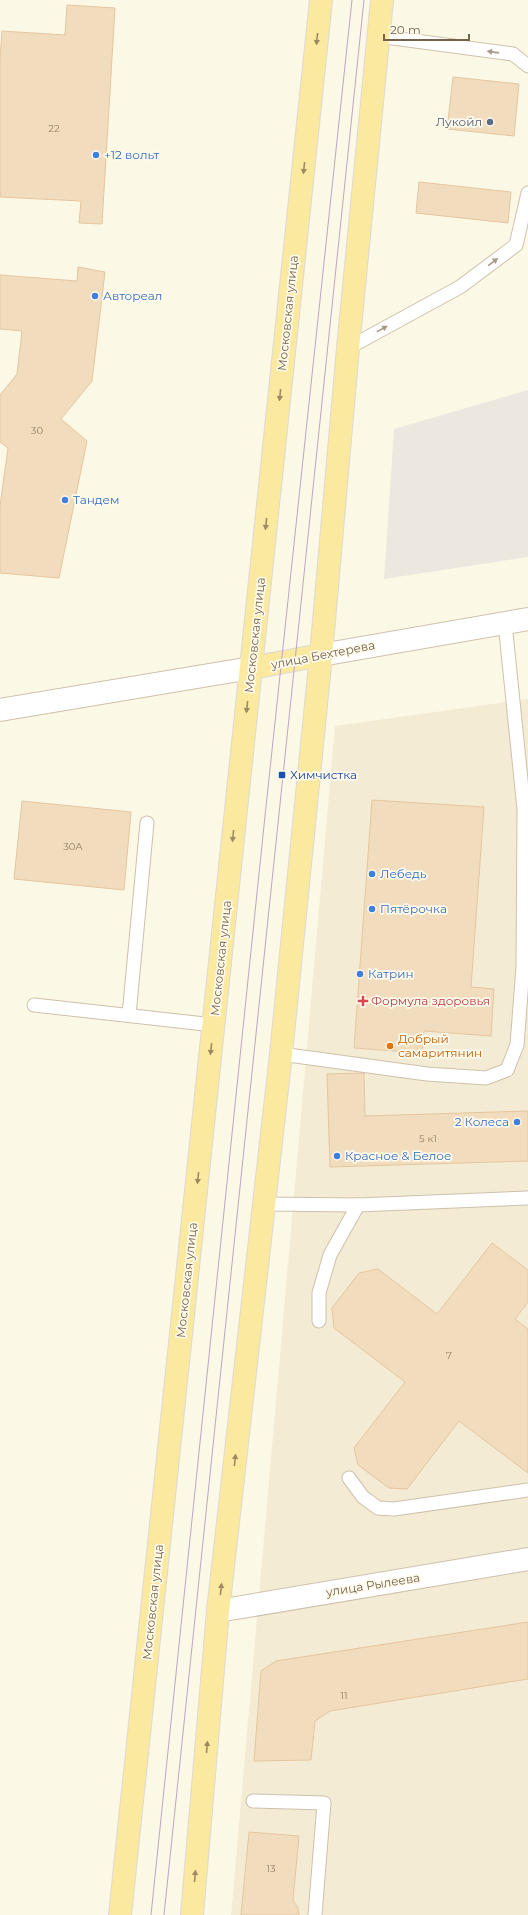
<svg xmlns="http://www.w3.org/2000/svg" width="528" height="1915" font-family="Montserrat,sans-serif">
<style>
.residential{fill:#f4ebd4}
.industrial{fill:#ece8e0}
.building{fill:#f2dcbe;stroke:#e4c69e}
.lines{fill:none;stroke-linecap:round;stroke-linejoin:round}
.service-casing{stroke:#cec1ac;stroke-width:15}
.minor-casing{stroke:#cec1ac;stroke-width:24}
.tertiary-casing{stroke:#cec1ac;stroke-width:24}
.primary-casing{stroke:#ded9d4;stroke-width:24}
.service{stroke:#fff;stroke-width:13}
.minor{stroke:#fff;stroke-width:22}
.tertiary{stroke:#fff;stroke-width:22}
.primary{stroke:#fae99f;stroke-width:22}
.tram{stroke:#bda4c6;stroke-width:1}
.oneway{fill:#9d8a64}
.oneway2{fill:#a5998a}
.service-dot{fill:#5c6f8a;stroke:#fffbec;stroke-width:1.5}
.shop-dot{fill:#3f7fe0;stroke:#fffbec;stroke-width:1.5}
.transit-dot{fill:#1a4fb4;stroke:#fffbec;stroke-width:1.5}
.health-dot{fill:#e0444e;stroke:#fffbec;stroke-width:1.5}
.food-dot{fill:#e8710a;stroke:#fffbec;stroke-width:1.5}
.labels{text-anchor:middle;stroke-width:3.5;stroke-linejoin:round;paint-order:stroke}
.number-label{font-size:10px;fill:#948068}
.service-label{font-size:12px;fill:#4e5e75;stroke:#fffbec;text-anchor:end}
.shop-label{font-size:12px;fill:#366cbe;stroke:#fffbec;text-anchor:start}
.street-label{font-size:12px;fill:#75624b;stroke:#fffbec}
.transit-label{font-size:12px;fill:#164399;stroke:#fffbec;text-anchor:start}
.health-label{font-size:12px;fill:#be3a42;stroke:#fffbec;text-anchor:start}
.food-label{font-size:12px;fill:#c56008;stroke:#fffbec;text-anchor:start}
</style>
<rect width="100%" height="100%" fill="#fcf8e6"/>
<path class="residential" d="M528 699V1915H231L335 726Z"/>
<path class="industrial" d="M528 390V557L384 579 394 429Z"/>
<g class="building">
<path d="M67 5 115 8 102 224 79 223 81 201 0 197V59L2 31 65 35Z"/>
<path d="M453 77 519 84 514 136 447 129Z"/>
<path d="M419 182 511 192 508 223 416 213Z"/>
<path d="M78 267 105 272 92 381 61 419 87 441 59 578 0 573V506L8 448 0 442V395L17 374 22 331 0 329V275L77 281Z"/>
<path d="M372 800 484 807 471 987 494 989 491 1036 424 1031 422 1053 354 1048Z"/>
<path d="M22 801 131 812 124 890 14 879Z"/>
<path d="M364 1073 365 1116 528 1111V1161L330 1167 327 1074Z"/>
<path d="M492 1243 528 1270V1302L515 1319 528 1329V1473L459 1421 407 1489 389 1488 358 1465 354 1448 405 1382 334 1328 332 1308 359 1273 378 1269 437 1314Z"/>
<path d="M528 1622V1679L330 1711 315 1721 311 1760 254 1761 261 1671 276 1661Z"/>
<path d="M249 1832 299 1836 293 1900 298 1908 299 1915H241Z"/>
</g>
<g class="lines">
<defs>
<g id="service">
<path d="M378 36 513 54 528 66"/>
<path d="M348 348 460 287 516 245 528 193"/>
<path d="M34 1005 214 1025"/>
<path d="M129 1015 147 823"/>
<path d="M281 1054 427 1074 486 1078 507 1070 517 1045 523 967 524 809 505 623"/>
<path d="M264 1204 358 1205 528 1198"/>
<path d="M319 1321V1293L330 1255 358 1205"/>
<path d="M349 1478 363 1497 378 1508 394 1509 528 1490"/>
<path d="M253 1801 324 1803 315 1915"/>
</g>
<path id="minor" d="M218 1611 528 1559"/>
<g id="tertiary">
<path d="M321 655 528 619"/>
<path d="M0 710 251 668"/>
</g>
<g id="primary">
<path d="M251 668 321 655"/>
<path d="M120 1915 321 0"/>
<path d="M192 1915 218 1611 281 1054 321 655 348 348 382 0"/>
</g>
</defs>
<use href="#service" class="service-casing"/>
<use href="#minor" class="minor-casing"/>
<use href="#tertiary" class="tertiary-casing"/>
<use href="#primary" class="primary-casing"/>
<use href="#service" class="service"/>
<use href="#minor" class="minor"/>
<use href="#tertiary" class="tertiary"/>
<use href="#primary" class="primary"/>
<g class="tram">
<path d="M151 1915 265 816 352 0"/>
<path d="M164 1915 364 0"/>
</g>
</g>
<defs><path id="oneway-solid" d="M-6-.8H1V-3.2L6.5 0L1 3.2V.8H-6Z"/></defs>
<g class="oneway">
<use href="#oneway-solid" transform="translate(317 39) rotate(96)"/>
<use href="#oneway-solid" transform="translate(304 168) rotate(96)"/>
<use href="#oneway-solid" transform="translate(280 395) rotate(96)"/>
<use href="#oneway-solid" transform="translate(266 524) rotate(96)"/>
<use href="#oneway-solid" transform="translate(247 707) rotate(96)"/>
<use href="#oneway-solid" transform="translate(233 836) rotate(96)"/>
<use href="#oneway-solid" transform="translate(211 1049) rotate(96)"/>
<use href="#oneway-solid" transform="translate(198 1178) rotate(96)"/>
<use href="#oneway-solid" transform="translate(235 1460) rotate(-84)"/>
<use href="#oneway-solid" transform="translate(221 1589) rotate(-84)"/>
<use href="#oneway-solid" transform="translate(207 1747) rotate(-85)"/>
<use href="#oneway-solid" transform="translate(195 1876) rotate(-85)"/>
</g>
<g class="oneway2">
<use href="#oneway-solid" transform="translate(493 52) rotate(-172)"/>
<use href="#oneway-solid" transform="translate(493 262) rotate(-37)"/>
<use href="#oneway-solid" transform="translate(382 329) rotate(-29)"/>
</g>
<circle class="service-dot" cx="490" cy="122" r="4"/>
<g class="shop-dot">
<circle cx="96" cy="155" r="4"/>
<circle cx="95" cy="296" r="4"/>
<circle cx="65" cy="500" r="4"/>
<circle cx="372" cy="874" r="4"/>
<circle cx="372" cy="909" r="4"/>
<circle cx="360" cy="974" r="4"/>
<circle cx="517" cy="1122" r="4"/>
<circle cx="337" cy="1156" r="4"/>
</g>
<rect class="transit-dot" x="278" y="771" width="8" height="8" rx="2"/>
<path class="health-dot" d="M361 995h4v4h4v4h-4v4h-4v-4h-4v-4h4z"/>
<circle class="food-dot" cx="390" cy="1046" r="4"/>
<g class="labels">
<g class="number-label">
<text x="54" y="132">22</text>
<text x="37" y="434">30</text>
<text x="73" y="850">30А</text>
<text x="428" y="1142">5 к1</text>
<text x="449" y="1359">7</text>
<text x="344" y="1699">11</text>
<text x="271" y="1872">13</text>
</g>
<g class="service-label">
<text x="482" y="126">Лукойл</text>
</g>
<g class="shop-label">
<text x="104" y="159">+12 вольт</text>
<text x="103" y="300">Автореал</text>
<text x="73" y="504">Тандем</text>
<text x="380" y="878">Лебедь</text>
<text x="380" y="913">Пятёрочка</text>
<text x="368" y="978">Катрин</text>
<text x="509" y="1126" text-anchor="end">2 Колеса</text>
<text x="345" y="1160">Красное &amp; Белое</text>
</g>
<g class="street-label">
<text transform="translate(288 313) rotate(-84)" y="4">Московская улица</text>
<text transform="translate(255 635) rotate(-84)" y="4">Московская улица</text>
<text transform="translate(323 655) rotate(-11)" y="4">улица Бехтерева</text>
<text transform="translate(221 958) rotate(-84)" y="4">Московская улица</text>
<text transform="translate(187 1280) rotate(-84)" y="4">Московская улица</text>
<text transform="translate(373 1585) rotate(-9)" y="4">улица Рылеева</text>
<text transform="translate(153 1602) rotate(-84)" y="4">Московская улица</text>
</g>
<g class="transit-label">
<text x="290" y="779">Химчистка</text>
</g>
<g class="health-label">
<text x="371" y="1005">Формула здоровья</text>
</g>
<g class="food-label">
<text x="398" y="1043">Добрый<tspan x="398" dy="14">самаритянин</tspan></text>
</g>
</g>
<path d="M384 34v6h85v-6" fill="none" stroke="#75624b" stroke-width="2"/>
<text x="390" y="34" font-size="12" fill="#75624b" stroke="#fffbec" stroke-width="3" paint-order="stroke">20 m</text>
</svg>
